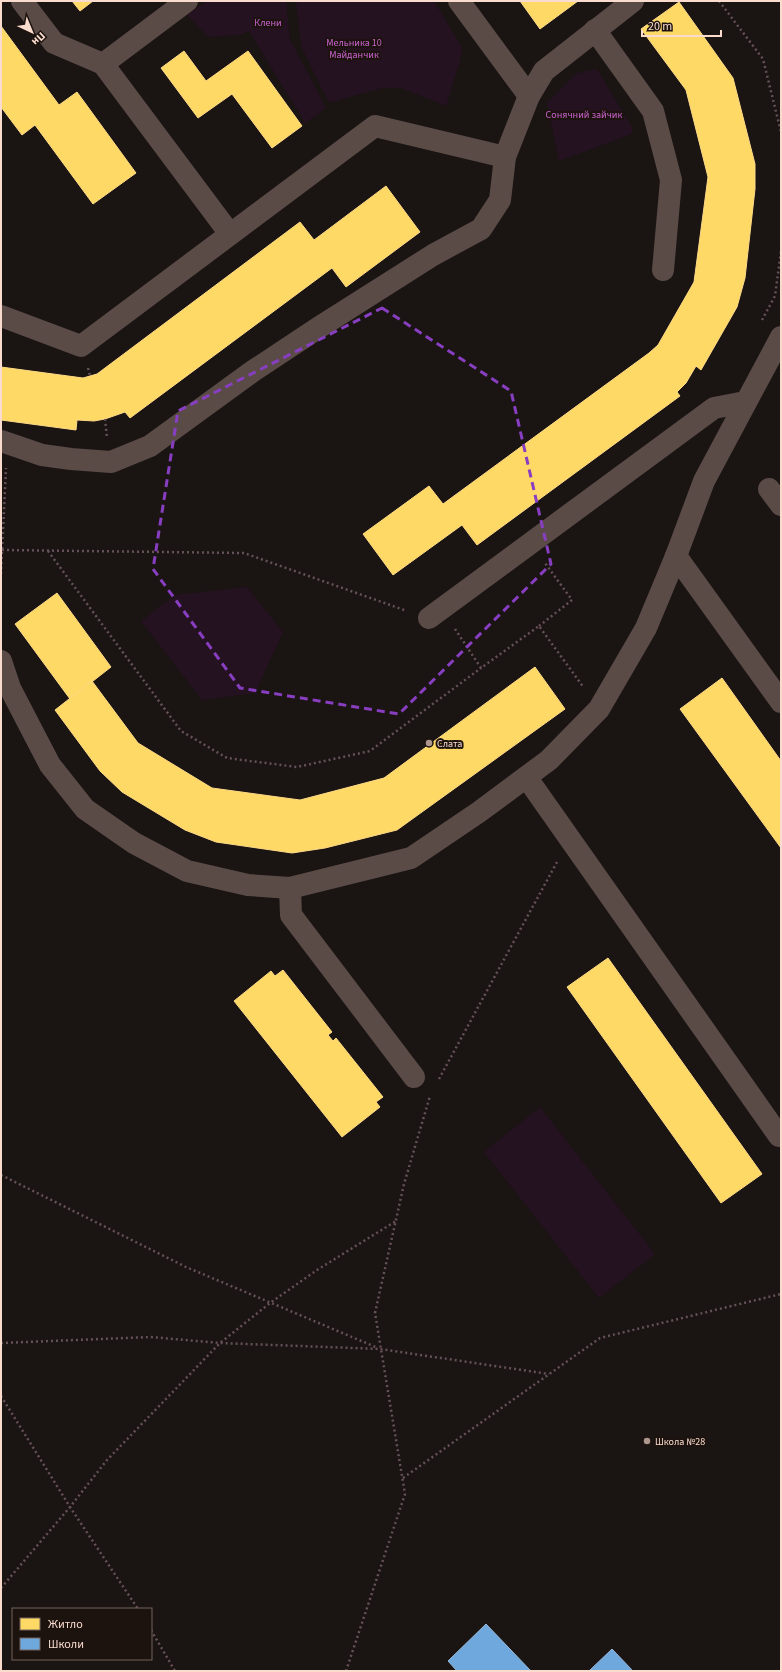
<svg xmlns="http://www.w3.org/2000/svg" width="782" height="1672" font-family="'Source Sans 3',sans-serif">
<style>
.green{fill:#241221}
.homes{fill:#ffd966;stroke:#feda86}
.schools{fill:#6fa8dc;stroke:#99b8d8}
.lines{fill:none;stroke-linecap:round;stroke-linejoin:round}
.path{stroke:#665059;stroke-width:2.5;stroke-dasharray:2 3;stroke-linecap:butt}
.minor{stroke:#5a4b47;stroke-width:22}
.marked{fill:none;stroke:#883ec1;stroke-width:3;stroke-dasharray:8 5;stroke-linejoin:round}
.poi-dot{fill:#ac968d;stroke:#1d130e;stroke-width:1.5}
.labels{text-anchor:middle;stroke-width:4;stroke-linejoin:round;paint-order:stroke}
.park-label{font-size:10px;fill:#cb63d2;stroke:#1d130e}
.poi-label{font-size:10px;fill:#fadccf;stroke:#1d130e;text-anchor:start}
</style>
<rect width="100%" height="100%" fill="#1a1412"/>
<g class="green">
<path d="M207 1H286L290 39 326 108 305 123 249 31 239 35 208 37 187 15Z"/>
<path d="M296 1H434L462 48 460 61 446 106 401 88H382L329 103 301 46Z"/>
<path d="M597 69 632 127V134L559 161 547 103 577 73Z"/>
<path d="M247 587 283 632 255 693 202 700 141 621 175 595Z"/>
<path d="M540 1107 655 1254 599 1298 484 1152Z"/>
</g>
<g class="homes">
<path d="M72 1H93L80 11Z"/>
<path d="M520 1H578L540 29Z"/>
<path d="M679 2 733 78 755 164V189L745 278 737 307 701 370 696 366 686 383 677 392 680 396 477 545 462 525 393 575 363 534 429 486 443 504 649 353 658 345 694 282 708 177 686 90 641 29Z"/>
<path d="M1 26 59 105 77 92 136 173 93 204 35 125 22 135 1 107Z"/>
<path d="M184 51 206 81 248 51 302 126 272 148 232 94 198 118 161 68Z"/>
<path d="M386 186 420 232 346 287 332 268 130 418 125 412 105 419 94 421 77 420 76 430 1 420V367L83 378 97 374 300 222 314 240Z"/>
<path d="M57 593 111 667 70 699 15 624Z"/>
<path d="M535 667 565 709 397 830 325 848 292 853 216 842 185 830 122 792 100 771 55 710 92 681 138 743 212 788 300 800 384 778Z"/>
<path d="M722 678 781 761V848L680 709Z"/>
<path d="M608 958 762 1174 721 1203 567 987Z"/>
<path d="M283 970 332 1032 328 1035 333 1041 336 1038 383 1097 376 1102 380 1107 342 1137 234 1001 271 971 275 976Z"/>
</g>
<g class="schools">
<path d="M486 1624 531 1671H457L448 1661Z"/>
<path d="M612 1649 633 1671H589Z"/>
</g>
<g class="lines">
<g class="path">
<path d="M719 1 763 59 781 132"/>
<path d="M762 320 775 296 781 251"/>
<path d="M88 368 90 376"/>
<path d="M105 419 107 438"/>
<path d="M2 550 244 553 407 611"/>
<path d="M48 551 181 731 227 758 297 767 370 751 481 668"/>
<path d="M1 574 6 468"/>
<path d="M539 626 572 600 545 563"/>
<path d="M455 629 481 668 539 626 584 688"/>
<path d="M439 1079 557 862"/>
<path d="M1 1175 186 1267 378 1348"/>
<path d="M1 1343 151 1337 220 1343 380 1349 549 1374"/>
<path d="M1 1396 70 1507 138 1609"/>
<path d="M403 1478 600 1338 781 1294"/>
<path d="M1 1588 70 1507 107 1460 220 1343 270 1303 317 1270 396 1221"/>
<path d="M151 1630 175 1671"/>
<path d="M346 1671 405 1494 375 1313 404 1184 430 1096"/>
</g>
<g class="minor">
<path d="M22 1 54 43 103 64 230 234"/>
<path d="M459 1 529 96"/>
<path d="M595 30 653 111 671 180 663 270"/>
<path d="M103 64 187 1"/>
<path d="M1 316 81 346 375 126 505 157"/>
<path d="M1 441 42 455 71 459 111 462 150 446 253 371 318 328 433 255 481 229 500 200 505 157 529 96 544 71 633 1"/>
<path d="M769 489 781 505"/>
<path d="M676 556 781 702"/>
<path d="M429 618 714 408 745 402"/>
<path d="M1 661 10 688 50 765 85 809 134 843 187 871 248 885 290 888 411 858 479 812 549 760 599 709 646 628 676 556 704 481 781 337"/>
<path d="M527 778 779 1136"/>
<path d="M290 888 291 915 414 1077"/>
</g>
</g>
<path class="marked" d="M382 308 511 391 551 564 399 714 240 688 153 569 178 411Z"/>
<g class="poi-dot">
<circle cx="429" cy="743" r="4"/>
<circle cx="647" cy="1441" r="4"/>
</g>
<g class="labels">
<g class="park-label">
<text x="268" y="26">Клени</text>
<text x="354" y="46">Мельника 10<tspan x="354" dy="12">Майданчик</tspan></text>
<text x="584" y="118">Сонячний зайчик</text>
</g>
<g class="poi-label">
<text x="437" y="747">Слата</text>
<text x="655" y="1445">Школа №28</text>
</g>
</g>
<rect width="782" height="1672" fill="none" stroke="#fadccf" stroke-width="4"/>
<rect x="12" y="1608" width="140" height="52" fill="#1d130e" stroke="#75635b"/>
<rect x="20" y="1618" width="20" height="12" fill="#ffd966" stroke="#75635b"/>
<text x="48" y="1628" font-size="12" fill="#fadccf">Житло</text>
<rect x="20" y="1638" width="20" height="12" fill="#6fa8dc" stroke="#75635b"/>
<text x="48" y="1648" font-size="12" fill="#fadccf">Школи</text>
<g transform="translate(32 32) rotate(136)" stroke="#1d130e" stroke-width="3" paint-order="stroke">
<path d="M0-3L7 15L0 10L-7 15Z" fill="#fadccf"/>
<text y="-6" font-size="11" font-weight="bold" text-anchor="middle" fill="#fadccf">Пн</text>
</g>
<path d="M642 30v6h79v-6" fill="none" stroke="#fadccf" stroke-width="2"/>
<text x="648" y="30" font-size="12" fill="#fadccf" stroke="#1d130e" stroke-width="3" paint-order="stroke">20 m</text>
</svg>
